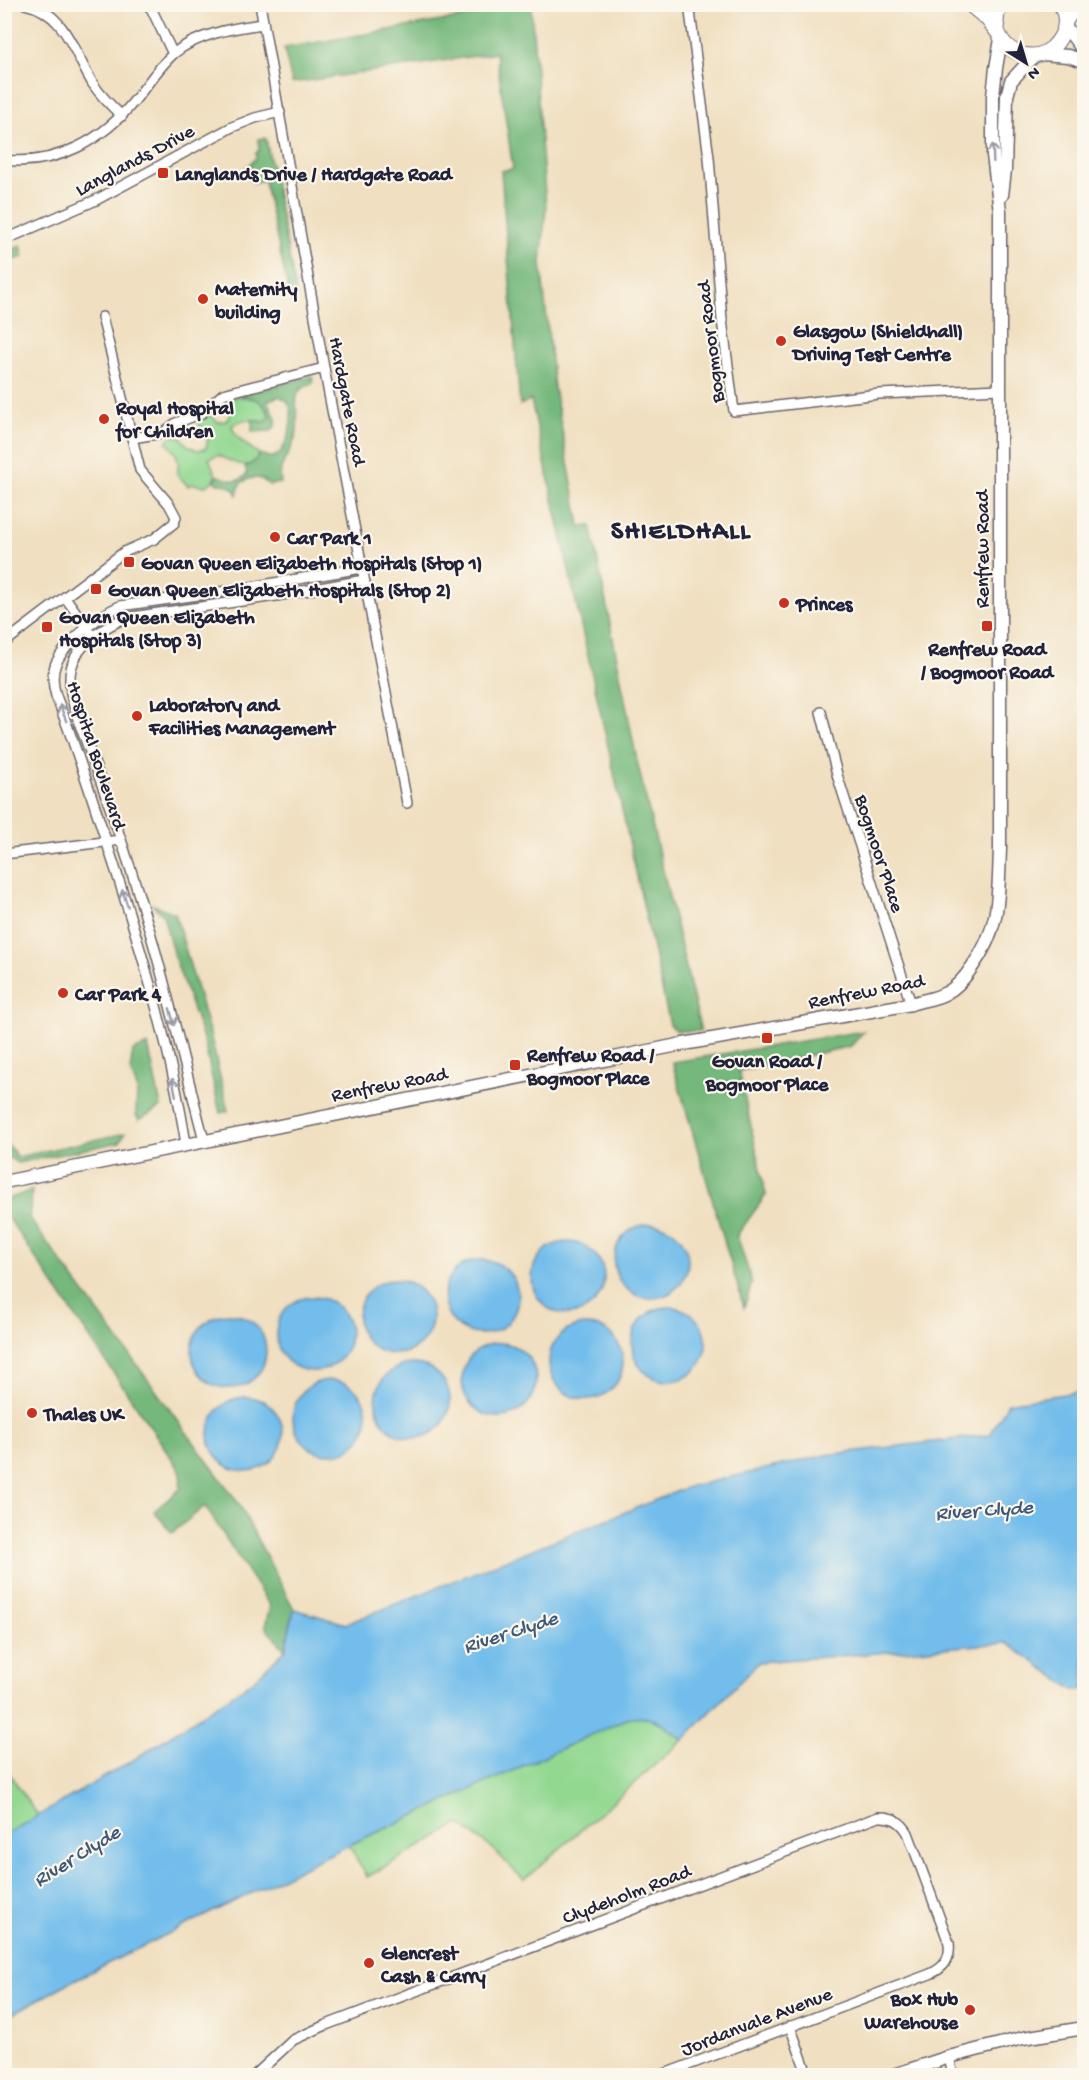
<svg xmlns="http://www.w3.org/2000/svg" width="1089" height="2080" font-family="'Gochi Hand',sans-serif">
<style>
.green{fill:#92d891;stroke:#5a7d66;stroke-width:1.5}
.forest{fill:#75b87b;stroke:#4c6d5b;stroke-width:1.5}
.water{fill:#72bdeb;stroke:#4a7093;stroke-width:1.5}
.lines{fill:none;stroke-linecap:round;stroke-linejoin:round}
.street-casing{stroke:#6a646a;stroke-width:12}
.secondary-casing{stroke:#6a646a;stroke-width:15}
.primary-casing{stroke:#6a646a;stroke-width:16}
.street{stroke:#fff;stroke-width:9}
.secondary{stroke:#fff;stroke-width:12}
.primary{stroke:#fff;stroke-width:14}
.oneway{stroke:#9c9ca7}
.poi-dot{fill:#c8321e;stroke:#fbf7ec;stroke-width:2}
.labels{text-anchor:middle;stroke-width:4.5;stroke-linejoin:round;paint-order:stroke}
.street-label{font-size:20px;fill:#22223b;stroke:#fbf7ec}
.poi-label{font-size:20px;font-weight:bold;fill:#22223b;stroke:#fbf7ec;text-anchor:start}
.water-label{font-size:21px;font-style:italic;fill:#3e5879;stroke:#fbf7ec}
.district-label{font-size:26px;font-weight:bold;letter-spacing:1.5px;fill:#22223b;stroke:#fbf7ec}
</style>
<rect width="100%" height="100%" fill="#fbf7ec"/>
<filter id="ink" filterUnits="userSpaceOnUse"><feTurbulence type="fractalNoise" baseFrequency=".0167" numOctaves="2"/><feDisplacementMap in="SourceGraphic" scale="12" xChannelSelector="R" yChannelSelector="G"/><feConvolveMatrix kernelMatrix="1 2 1 2 8 2 1 2 1" color-interpolation-filters="sRGB"/></filter>
<filter id="wash" filterUnits="userSpaceOnUse"><feTurbulence type="fractalNoise" baseFrequency=".008" numOctaves="4" result="noise"/><feDisplacementMap in="SourceGraphic" scale="24" xChannelSelector="R" yChannelSelector="G"/><feGaussianBlur stdDeviation="1.35" result="paint"/><feColorMatrix in="noise" values="0 0 0 0 0 0 0 0 0 0 0 0 0 0 0 0 0 1.4 0 .05"/><feComposite in="paint" operator="in"/></filter>
<g filter="url(#wash)">
<rect width="100%" height="100%" fill="#f0dfc0"/>
<g class="green">
<path d="M239 396C258 400 260 396 270 416L265 422C255 419 240 418 232 426 235 438 249 447 259 454 251 474 233 462 218 455L209 459 216 475 212 482 206 486 192 484 188 486 177 474C181 460 176 451 166 442L169 438 179 435 187 445 197 450 205 449C211 439 205 432 198 423L201 418 211 415 218 422 226 421 231 413 227 408 219 405 220 402Z"/>
<path d="M639 1716C657 1718 669 1729 683 1740L524 1880 493 1849 459 1824 367 1877 349 1845 626 1719Z"/>
<path d="M5 1767 38 1816 5 1835H4Z"/>
</g>
<g class="forest">
<path d="M488 4 531 5 546 208 541 263 554 388 580 526H591L637 761 701 1031H677L670 1025 531 400 520 405 501 171 513 169 496 53 292 83 284 48 476 15Z"/>
<path d="M264 138 266 139 297 297 290 298 264 180 253 183 243 170 256 158V153L259 150 258 139Z"/>
<path d="M21 245 24 257 5 262V252Z"/>
<path d="M312 376 313 383C307 385 302 387 298 393 293 403 300 423 296 435 291 456 277 462 281 483L269 485C259 475 251 476 240 484L237 495C233 486 226 483 217 484L215 480 218 476C230 480 240 485 247 473L245 466C252 465 256 461 259 454 264 455 268 458 273 457 288 453 297 413 287 401 285 399 282 398 279 396L267 401 276 418V425L271 431 252 432V420L265 422 270 416C261 398 257 399 239 396Z"/>
<path d="M151 904 175 913 211 1038 228 1111 220 1113 204 1041 174 956 163 915Z"/>
<path d="M864 1031 851 1046 739 1071 766 1195 737 1235 752 1283 744 1308 672 1062Z"/>
<path d="M148 1045 161 1107 139 1120 136 1115 137 1088 130 1070 133 1051Z"/>
<path d="M125 1133 120 1142 17 1163 5 1155V1142L18 1157Z"/>
<path d="M32 1190 29 1218 239 1504 294 1609 285 1650 265 1626 270 1606 205 1506 172 1533 154 1511 180 1489 181 1472 5 1213V1200Z"/>
</g>
<g class="water">
<circle cx="651" cy="1261" r="37"/>
<circle cx="568" cy="1278" r="36"/>
<circle cx="481" cy="1297" r="37"/>
<circle cx="395" cy="1317" r="37"/>
<circle cx="313" cy="1334" r="37"/>
<circle cx="669" cy="1344" r="37"/>
<circle cx="229" cy="1351" r="37"/>
<circle cx="586" cy="1362" r="37"/>
<circle cx="499" cy="1380" r="37"/>
<circle cx="413" cy="1401" r="37"/>
<circle cx="330" cy="1417" r="37"/>
<path d="M1084 1391V1689L1074 1690 1007 1643 759 1662 683 1740C663 1724 653 1713 626 1719L349 1845 74 1980 5 2018V1835L135 1759 252 1682 285 1650 294 1609 346 1624 688 1487 826 1455 990 1435 1008 1403Z"/>
<circle cx="246" cy="1434" r="37"/>
</g>
</g>
<g filter="url(#ink)">
<g class="lines">
<defs>
<g id="street">
<path d="M25 4C66 12 74 54 93 84 101 96 111 106 122 116"/>
<path d="M146 4 151 8 173 54"/>
<path d="M260 4 324 368 407 803"/>
<path d="M689 4 709 158 722 320 734 411 879 394 1001 389"/>
<path d="M4 160C57 166 103 140 135 100 148 84 158 68 173 54 197 34 233 28 263 24"/>
<path d="M4 240 96 200 232 127 255 118 280 112"/>
<path d="M132 438 163 433 176 423 202 413 223 394 324 368"/>
<path d="M65 597 90 632"/>
<path d="M4 643 124 552 154 539 174 523 176 517 169 504 140 470 102 317"/>
<path d="M821 712 838 778 911 1004"/>
<path d="M4 854 121 840"/>
<path d="M204 1140C185 1068 169 996 148 925 132 871 114 818 95 765 86 739 65 696 71 669 77 643 103 628 125 618L276 596 364 580"/>
<path d="M186 1144C172 1054 144 960 117 874 97 814 79 754 56 696 53 686 52 673 56 663 66 642 99 615 120 606L227 591 362 568"/>
<path d="M790 2026 808 2076"/>
<path d="M949 2057 953 2076"/>
<path d="M254 2076 293 2040 326 2025 878 1817C892 1816 901 1821 908 1833L949 1943C951 1959 944 1968 930 1974L659 2076"/>
</g>
<g id="secondary">
<path d="M1065 26 1084 51"/>
<path d="M1042 54 1068 56 1084 61"/>
<path d="M1002 195 1005 170 1007 96 1011 81 1034 56"/>
<path d="M4 1182 678 1045 911 1004C922 1000 936 999 946 993 956 988 966 976 972 967 1001 927 998 896 1000 849V211L993 155V96L996 68 1001 39"/>
<path d="M891 2076 949 2057 1023 2038 1084 2028"/>
</g>
<g id="primary">
<path d="M969 4 987 19 998 33"/>
<path d="M1001 4C980 47 1040 77 1061 36 1067 26 1066 15 1060 4"/>
<path d="M1065 22 1077 4"/>
</g>
</defs>
<use href="#street" class="street-casing"/>
<use href="#secondary" class="secondary-casing"/>
<use href="#primary" class="primary-casing"/>
<use href="#street" class="street"/>
<use href="#secondary" class="secondary"/>
<use href="#primary" class="primary"/>
</g>
<defs><path id="oneway-shaft" d="M-6 0H5M1.5-3L5.5 0L1.5 3" fill="none" stroke-width="1.6" stroke-linecap="round" stroke-linejoin="round" transform="scale(1.5)"/></defs>
<g class="oneway">
<use href="#oneway-shaft" transform="translate(993 153) rotate(-92)"/>
<use href="#oneway-shaft" transform="translate(63 713) rotate(-112)"/>
<use href="#oneway-shaft" transform="translate(125 898) rotate(-108)"/>
<use href="#oneway-shaft" transform="translate(172 1017) rotate(76)"/>
<use href="#oneway-shaft" transform="translate(174 1087) rotate(-102)"/>
</g>
</g>
<g class="poi-dot">
<rect x="157" y="167" width="12" height="12" rx="3"/>
<circle cx="203" cy="299" r="6"/>
<circle cx="781" cy="341" r="6"/>
<circle cx="104" cy="419" r="6"/>
<circle cx="275" cy="537" r="6"/>
<rect x="123" y="556" width="12" height="12" rx="3"/>
<rect x="90" y="583" width="12" height="12" rx="3"/>
<circle cx="784" cy="603" r="6"/>
<rect x="981" y="620" width="12" height="12" rx="3"/>
<rect x="41" y="621" width="12" height="12" rx="3"/>
<circle cx="137" cy="716" r="6"/>
<circle cx="63" cy="993" r="6"/>
<rect x="761" y="1032" width="12" height="12" rx="3"/>
<rect x="509" y="1059" width="12" height="12" rx="3"/>
<circle cx="32" cy="1413" r="6"/>
<circle cx="369" cy="1963" r="6"/>
<circle cx="970" cy="2010" r="6"/>
</g>
<g class="labels">
<g class="street-label">
<text transform="translate(134 159) rotate(-28)" y="7">Langlands Drive</text>
<text transform="translate(709 342) rotate(-97)" y="7">Bogmoor Road</text>
<text transform="translate(349 401) rotate(79)" y="7">Hardgate Road</text>
<text transform="translate(981 549) rotate(-90)" y="7">Renfrew Road</text>
<text transform="translate(98 755) rotate(72)" y="7">Hospital Boulevard</text>
<text transform="translate(881 853) rotate(72)" y="7">Bogmoor Place</text>
<text transform="translate(866 990) rotate(-11)" y="7">Renfrew Road</text>
<text transform="translate(389 1083) rotate(-11)" y="7">Renfrew Road</text>
<text transform="translate(626 1893) rotate(-21)" y="7">Clydeholm Road</text>
<text transform="translate(756 2020) rotate(-21)" y="7">Jordanvale Avenue</text>
</g>
<g class="poi-label">
<text x="175" y="180">Langlands Drive / Hardgate Road</text>
<text x="215" y="295">Maternity<tspan x="215" dy="23">building</tspan></text>
<text x="793" y="337">Glasgow (Shieldhall)<tspan x="793" dy="23">Driving Test Centre</tspan></text>
<text x="116" y="414">Royal Hospital<tspan x="116" dy="23">for Children</tspan></text>
<text x="287" y="544">Car Park 1</text>
<text x="141" y="569">Govan Queen Elizabeth Hospitals (Stop 1)</text>
<text x="108" y="596">Govan Queen Elizabeth Hospitals (Stop 2)</text>
<text x="796" y="610">Princes</text>
<text x="59" y="623">Govan Queen Elizabeth<tspan x="59" dy="23">Hospitals (Stop 3)</tspan></text>
<text x="987" y="655" text-anchor="middle">Renfrew Road<tspan x="987" dy="23">/ Bogmoor Road</tspan></text>
<text x="149" y="711">Laboratory and<tspan x="149" dy="23">Facilities Management</tspan></text>
<text x="75" y="1000">Car Park 4</text>
<text x="527" y="1061">Renfrew Road /<tspan x="527" dy="23">Bogmoor Place</tspan></text>
<text x="767" y="1067" text-anchor="middle">Govan Road /<tspan x="767" dy="23">Bogmoor Place</tspan></text>
<text x="44" y="1420">Thales UK</text>
<text x="381" y="1959">Glencrest<tspan x="381" dy="23">Cash &amp; Carry</tspan></text>
<text x="958" y="2005" text-anchor="end">Box Hub<tspan x="958" dy="23">Warehouse</tspan></text>
</g>
<g class="water-label">
<text transform="translate(984 1509) rotate(-4)" y="7">River Clyde</text>
<text transform="translate(510 1631) rotate(-18)" y="7">River Clyde</text>
<text transform="translate(76 1855) rotate(-32)" y="7">River Clyde</text>
</g>
<g class="district-label">
<text x="681" y="538">SHIELDHALL</text>
</g>
</g>
<rect width="1089" height="2080" fill="none" stroke="#fbf7ec" stroke-width="24"/>
<g transform="translate(1026 63) rotate(143)" stroke="#fbf7ec" stroke-width="4.5" paint-order="stroke">
<path d="M0-4.5L10 22L0 15L-10 22Z" fill="#22223b"/>
<text y="-9" font-size="16" font-weight="bold" text-anchor="middle" fill="#22223b">N</text>
</g>
</svg>
